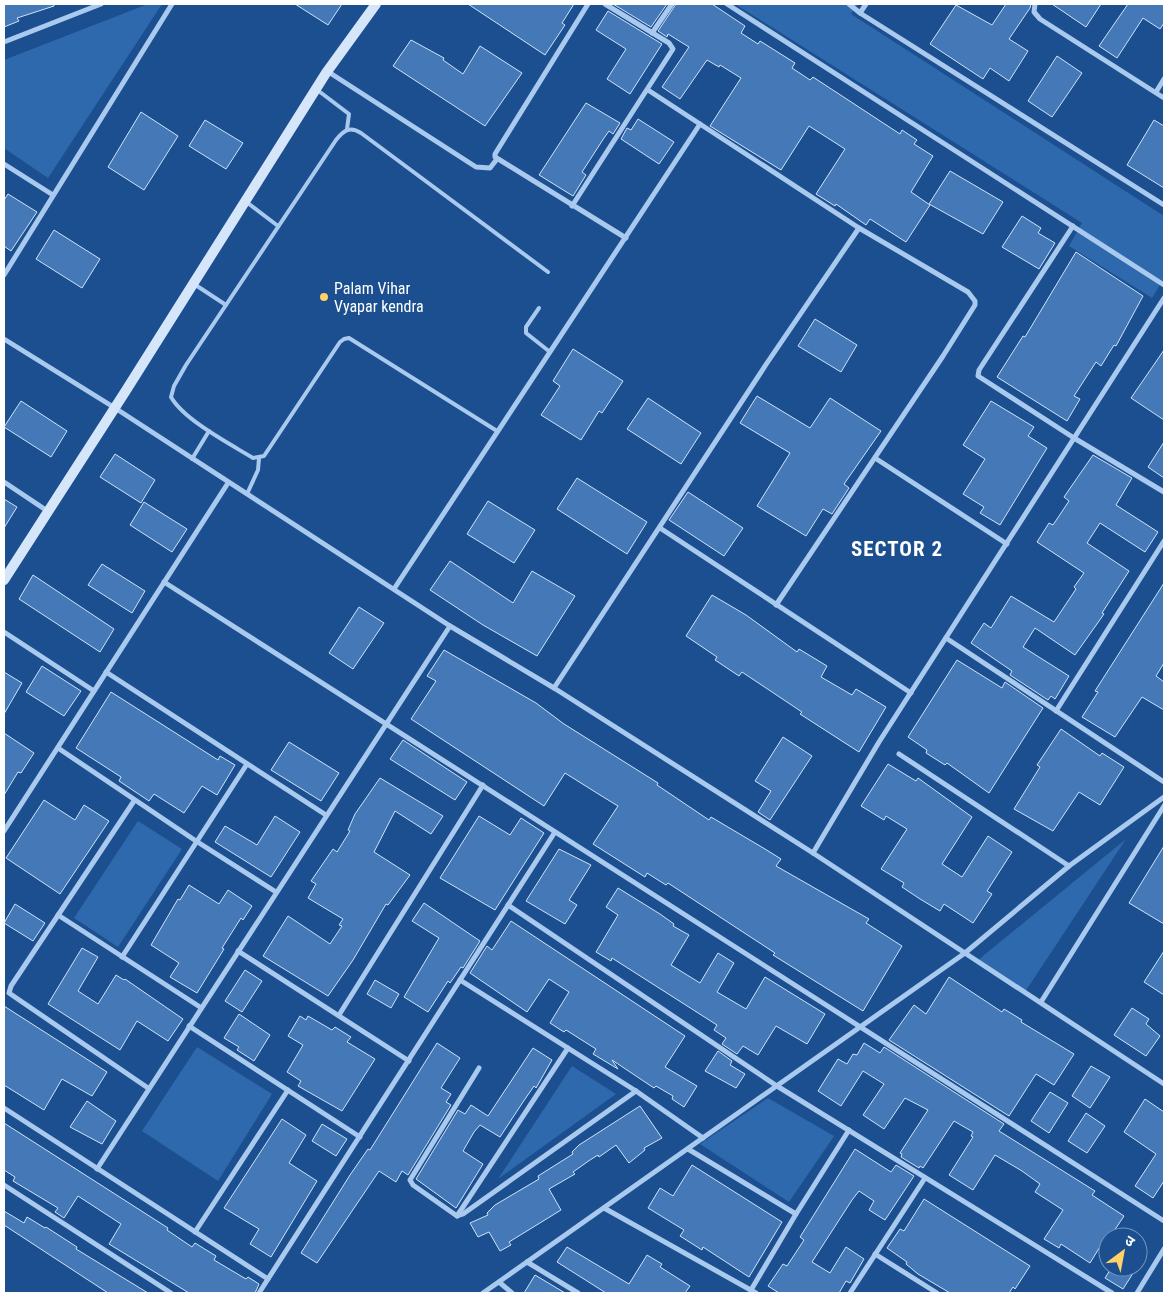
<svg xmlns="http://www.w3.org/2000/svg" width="1168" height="1297" font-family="'Roboto Condensed','Noto Sans Devanagari',sans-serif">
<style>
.green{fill:#2e69ad}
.building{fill:#4478b7;stroke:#cfe3fa}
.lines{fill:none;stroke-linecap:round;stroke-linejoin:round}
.lane{stroke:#a9c9ee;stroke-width:4}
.street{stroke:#a9c9ee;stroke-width:5}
.secondary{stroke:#d6e6fa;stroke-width:10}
.poi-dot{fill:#ffd166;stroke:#1b4f8f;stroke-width:2}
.labels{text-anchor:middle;stroke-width:4;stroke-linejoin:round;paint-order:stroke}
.poi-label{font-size:16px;fill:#fff;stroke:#1b4f8f;text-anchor:start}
.district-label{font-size:21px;font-weight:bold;letter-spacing:1px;fill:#fff;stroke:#1b4f8f}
</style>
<rect width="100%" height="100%" fill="#1b4f8f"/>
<g class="green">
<path d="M148 4H162L48 178 4 148V60Z"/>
<path d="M735 4H858L851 14 1164 216V278L1152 298 1069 246 1082 223Z"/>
<path d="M138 821 182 849 118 947 74 918Z"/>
<path d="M1126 839 1025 992 978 960Z"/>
<path d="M197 1047 272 1094 218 1181 142 1131Z"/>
<path d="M572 1066 616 1094 498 1179Z"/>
<path d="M768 1098 834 1136 789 1202 700 1144Z"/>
</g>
<g class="building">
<path d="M4 4H54V6L17 18 19 21 4 27Z"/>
<path d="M295 4H342L328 25Z"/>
<path d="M468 4H574L562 23 565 25 545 55Z"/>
<path d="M613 4H667L651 27Z"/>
<path d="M676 4H712L745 26 741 33 758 44 760 41 795 63 792 68 810 80 813 77 900 134 902 130 917 140 914 144 933 156 911 192 930 205 906 242 870 219 866 225 836 204 835 206 816 194 845 149 809 126 781 170 710 126 741 78 720 65 719 67 707 60 680 99 662 87 689 47 668 34 667 37 658 31Z"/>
<path d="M1006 4H1031L1030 8 1009 39 1028 51 1009 81 990 68 983 79 930 44 956 5 992 25Z"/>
<path d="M1052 4H1101L1086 27Z"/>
<path d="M1128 4H1164V23L1160 29 1143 18 1117 58 1099 46Z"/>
<path d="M608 11 662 44 630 94 607 79 626 49 596 30Z"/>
<path d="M411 40 444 58 443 60 463 74 480 46 522 73 485 126 393 66Z"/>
<path d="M1057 56 1082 73 1052 117 1028 101Z"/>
<path d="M586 103 620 123 613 134 609 131 604 138 582 172 586 175 573 196 539 175Z"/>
<path d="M141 112 178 136 144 190 108 167Z"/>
<path d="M638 119 674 142 659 164 621 139 627 128 631 130Z"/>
<path d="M205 120 243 143 226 169 189 146Z"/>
<path d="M1154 120 1164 126V188L1127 165Z"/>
<path d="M950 171 1003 202 983 234 929 204Z"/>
<path d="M8 194 37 212 11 251 4 246V200Z"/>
<path d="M1022 216 1041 228 1038 233 1055 243 1039 269 1002 247Z"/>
<path d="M54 230 100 259 82 288 36 259Z"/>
<path d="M1076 252 1143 296 1116 346 1114 345 1101 366 1096 362 1074 396 1080 399 1067 421 997 377 1023 336 1025 337Z"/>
<path d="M815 319 857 345 841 372 798 346Z"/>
<path d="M573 349 623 381 602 413 599 411 581 440 541 415 560 386 553 381Z"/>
<path d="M1164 350V420L1131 398Z"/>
<path d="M757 396 810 428 830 398 881 431 844 484 849 488 832 514 823 509 806 536 757 506 790 453 740 423Z"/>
<path d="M648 398 701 433 681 464 627 429Z"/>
<path d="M21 401 67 431 51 457 4 427Z"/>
<path d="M991 401 1034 427 1028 436 1047 448 1000 525 980 513 984 507 963 494 985 459 963 445Z"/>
<path d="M1164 442V478L1148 467Z"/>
<path d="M115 454 155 480 141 503 100 477Z"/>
<path d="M1093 455 1132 478 1116 505 1158 532 1145 552 1100 523 1087 543 1129 571 1102 613 1104 614 1075 655 1035 628 1023 647 1069 676 1055 699 1051 696 1048 700 1010 675 1012 671 971 643 984 623 991 628 1011 596 1054 622 1076 589 1074 587 1084 573 1037 542 1049 523 1053 525 1069 501 1064 497Z"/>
<path d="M577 478 647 522 627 554 557 509Z"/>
<path d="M688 492 743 528 724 556 669 520Z"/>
<path d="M4 499 17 507 4 528Z"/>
<path d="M488 501 535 530 514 563 467 534Z"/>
<path d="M144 502 187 529 172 552 130 525Z"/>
<path d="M450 561 513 603 532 571 575 596 537 656 483 625 430 590Z"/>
<path d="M102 564 145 591 132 613 88 585Z"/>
<path d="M33 575 114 629 100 652 19 599Z"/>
<path d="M1164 583V663L1156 676 1164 682V710L1142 697 1115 737 1082 717 1098 692 1095 691Z"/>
<path d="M712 595 746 615 797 652 799 649 827 666 821 677 852 695 856 689 886 707 859 752 800 714 802 712 742 672 739 676 715 660 717 657 686 636Z"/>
<path d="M359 607 384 623 353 669 329 653Z"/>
<path d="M444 650 536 703 564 724 658 783 657 785 709 820 711 817 765 849 781 859 776 866 869 919 866 923 902 946 863 1011 773 955 775 953 668 883 666 885 647 873 645 877 593 844 618 806 600 795 565 773 544 806 411 719 436 681 427 676Z"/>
<path d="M957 660 1002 688 1005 682 1043 708 989 793 947 763 945 765 926 753 927 750 908 737Z"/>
<path d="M42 666 81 691 64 716 26 692Z"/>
<path d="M4 672 22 683 4 714Z"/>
<path d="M111 692 218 760 220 756 235 765 217 795 202 786 184 813 154 794 149 801 119 781 121 777 76 748Z"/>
<path d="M1061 729 1100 756 1102 753 1124 767 1100 805 1079 792 1053 831 1014 809 1040 767 1037 765Z"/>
<path d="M4 733 34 753 21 773 18 772 4 795Z"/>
<path d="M783 737 812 756 770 820 758 812 771 791 755 781Z"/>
<path d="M403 740 467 782 455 800 390 759Z"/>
<path d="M289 742 339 773 321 801 271 770Z"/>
<path d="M888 764 916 781 918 778 972 817 942 864 962 877 988 836 1012 852 987 891 992 894 973 923 944 904 940 911 920 899 902 887 904 883 881 869 907 829 886 816 884 820 861 806Z"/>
<path d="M380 778 443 816 431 834 395 811 374 852 410 875 388 905 386 904 353 960 328 996 263 956 288 916 330 944 342 926 339 925 343 919 308 898 316 884 311 881 333 849 337 852 350 831 348 830 355 814Z"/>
<path d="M44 800 75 820 84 805 109 821 60 894 6 858Z"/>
<path d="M275 816 300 832 271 877 215 842 225 826 257 845Z"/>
<path d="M479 816 510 835 521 818 544 833 495 910 440 878Z"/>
<path d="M1164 846V924L1129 903Z"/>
<path d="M559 849 591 865 569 900 577 905 565 924 526 901Z"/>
<path d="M189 885 219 904 228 890 252 906 243 920 241 918 222 948 224 949 197 993 170 977 179 963 151 945 178 899 180 900Z"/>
<path d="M618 888 660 914 674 924 673 926 689 935 671 965 700 983 718 953 734 963 717 992 746 1009 765 977 825 1014 807 1044 776 1026 758 1055 743 1046 737 1054 722 1044 726 1038 714 1030 717 1025 612 958 611 961 596 952 618 915 606 907Z"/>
<path d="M424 903 480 941 463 968 461 967 450 983 448 981 428 1012 404 997 439 938 412 921Z"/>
<path d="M15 904 45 923 33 941 4 923Z"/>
<path d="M511 921 685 1036 665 1067 697 1086 684 1107 672 1099 673 1096 656 1086 654 1088 612 1060 618 1069 593 1054 596 1049 566 1030 564 1032 550 1023 569 992 549 979 527 1012 470 973 487 946 492 950Z"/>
<path d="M82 948 98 957 78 991 98 1004 116 975 124 980 125 979 183 1019 168 1041 137 1021 120 1050 48 1004Z"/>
<path d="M1164 951V995L1144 982Z"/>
<path d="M245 970 262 981 242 1012 225 1001Z"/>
<path d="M949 977 1002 1012 1004 1009 1022 1020 1021 1022 1074 1054 1054 1085 1036 1074 1009 1116 889 1040 914 1005 926 1014Z"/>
<path d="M375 980 399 994 391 1008 367 994Z"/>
<path d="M4 1006 107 1072 92 1096 62 1079 44 1110 4 1085Z"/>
<path d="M1132 1008 1149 1019 1146 1024 1160 1036 1146 1056 1114 1035Z"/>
<path d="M239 1014 270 1035 254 1061 237 1050 239 1047 224 1038Z"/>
<path d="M300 1016 306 1020 308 1016 332 1030 335 1027 351 1037 347 1042 375 1059 342 1111 298 1086 301 1081 287 1072 303 1045 288 1036Z"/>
<path d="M437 1043 460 1058 441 1088 451 1094 446 1102 451 1105 408 1175 402 1171 396 1182 379 1171 317 1263 301 1253 350 1175 368 1149 370 1150Z"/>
<path d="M864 1043 880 1053 884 1047 1004 1124 999 1131 1095 1191 1092 1195 1124 1216 1110 1237H1106L1090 1263 1061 1244 1059 1248 1044 1239 1063 1210 1035 1192 1040 1184 1022 1171 995 1155 973 1190 949 1175 973 1137 971 1136 973 1132 954 1121 923 1168 920 1166 919 1168 901 1157 902 1154 900 1153 928 1110 905 1098 884 1129 863 1115 884 1084 863 1071 841 1106 818 1091 838 1059 847 1064 853 1054 857 1055Z"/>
<path d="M533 1048 552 1060 536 1088 534 1086 523 1102 500 1137 480 1125 474 1132 463 1151 483 1164 456 1208 416 1179 458 1110 465 1114 471 1105 488 1116Z"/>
<path d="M718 1051 732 1061 730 1065 745 1074 736 1088 705 1071Z"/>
<path d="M1091 1066 1110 1077 1090 1108 1072 1096Z"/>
<path d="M1050 1092 1068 1103 1049 1133 1031 1121Z"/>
<path d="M1145 1099 1164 1112V1181L1153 1198 1135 1186 1156 1154 1124 1132Z"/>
<path d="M87 1101 116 1121 102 1144 70 1127Z"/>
<path d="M640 1106 662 1138 644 1148 645 1150 629 1163 616 1145 599 1157 598 1155 590 1160 573 1172 575 1174 549 1189 561 1210 509 1242 511 1245 500 1251 489 1232 478 1237 470 1223 488 1215 487 1213 495 1205 539 1179 538 1176 573 1154 572 1152 579 1145Z"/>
<path d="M1086 1113 1105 1126 1087 1153 1068 1141Z"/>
<path d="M282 1119 306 1135 289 1163 317 1181 271 1257 250 1244 259 1229 224 1208Z"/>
<path d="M4 1123 168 1228 167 1230 192 1247 195 1243 216 1256 214 1260 246 1279 248 1277 259 1284 255 1293H189L109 1244 121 1224 78 1196 64 1218 55 1212 58 1208 13 1181 15 1177 4 1170Z"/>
<path d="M322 1124 347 1139 336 1156 312 1141Z"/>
<path d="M855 1149 891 1172 896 1165 914 1176 885 1220 869 1210 874 1201 859 1191 852 1200 812 1262 830 1273 846 1247 864 1259 850 1283 846 1281 839 1293H779L768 1286 783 1264 787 1266 804 1240 800 1237Z"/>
<path d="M692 1165 782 1222 749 1277 703 1247 702 1250 680 1236 684 1230 648 1208 660 1188 673 1196Z"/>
<path d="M924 1199 1030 1266 1015 1289 1013 1287 1009 1293H950L918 1274 906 1264 907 1262 887 1248 900 1229 904 1231Z"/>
<path d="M4 1211 24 1223 27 1217 45 1228 46 1227 77 1247 76 1249 148 1293H108L4 1225Z"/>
<path d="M567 1247 629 1284 647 1255 662 1264 660 1267 690 1286 685 1293H606L557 1262Z"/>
<path d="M1112 1267H1137L1123 1289 1105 1278Z"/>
<path d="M535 1275 565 1293H524Z"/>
</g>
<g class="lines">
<g class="lane">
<path d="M316 89 349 114 347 129"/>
<path d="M245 201 278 226"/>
<path d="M194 284 226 305"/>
<path d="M539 308 526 327V333L550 352"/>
<path d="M497 431 349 338 344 339 340 342 264 456 253 458C230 444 184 420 171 397L174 386 186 365 336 140C344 130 350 126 361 133L548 272"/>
<path d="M192 459 209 431"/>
<path d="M247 494 258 470 259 458"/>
</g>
<g class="street">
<path d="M588 4 495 154V157L626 238"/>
<path d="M727 4 1164 285"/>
<path d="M849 4 860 13 1164 205"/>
<path d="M1035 4 1034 12 1040 19 1164 98"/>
<path d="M860 13 866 4"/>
<path d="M652 33 672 4"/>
<path d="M4 42 101 4"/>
<path d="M327 71 476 167 490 168 497 159"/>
<path d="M648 90 859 228 968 292 975 301V305L943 356 776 605"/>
<path d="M1156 92 1164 79"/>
<path d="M4 164 53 195"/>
<path d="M572 206 673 49 669 43 605 4"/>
<path d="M1073 226 979 370 978 376 1074 438 1164 492"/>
<path d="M4 275 172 4"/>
<path d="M4 339 115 408 450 626 554 688 813 853 1164 1084"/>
<path d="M875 458 1007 544"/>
<path d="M4 482 49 512"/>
<path d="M660 528 911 693"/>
<path d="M164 582 1164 1221"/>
<path d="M394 589 700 124"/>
<path d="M4 632 94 691"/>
<path d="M946 638 1164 782"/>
<path d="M106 672 326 815"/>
<path d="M554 688 767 363 859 228"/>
<path d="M1056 711 1164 541"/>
<path d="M58 748 196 841 276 892"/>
<path d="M899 754 1069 866"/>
<path d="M134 801 11 986 9 993 148 1088"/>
<path d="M4 831 228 483"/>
<path d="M813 853 879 742 1164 298"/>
<path d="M508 905 777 1086 1112 1293"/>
<path d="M58 915 200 1007"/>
<path d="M238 951 409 1061"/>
<path d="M122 957 247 764"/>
<path d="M460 980 636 1091 703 1138"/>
<path d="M1041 1002 1164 806"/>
<path d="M339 1015 483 785"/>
<path d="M189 1026 360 1137"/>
<path d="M479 1068 410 1180 413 1185 457 1216 463 1214 636 1091"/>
<path d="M4 1108 268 1279"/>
<path d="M688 1149 796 1214"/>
<path d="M97 1169 450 626"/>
<path d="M4 1185 171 1293"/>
<path d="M604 1208 756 1293"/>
<path d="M457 1216 568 1048"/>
<path d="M195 1232 288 1090"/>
<path d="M875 1254 937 1293"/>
<path d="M527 1262 578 1293"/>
<path d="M499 1282 512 1293"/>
<path d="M751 1290 796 1214 849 1130"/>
<path d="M259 1293 555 832"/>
<path d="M483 1293 965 953 1069 866 1164 797"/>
<path d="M850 1293 925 1178"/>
<path d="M1137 1293 1164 1249"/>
</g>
<path class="secondary" d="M4 580 125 392 326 73 376 4"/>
</g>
<circle class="poi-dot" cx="324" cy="297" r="5"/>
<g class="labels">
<g class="poi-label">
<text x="334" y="294">Palam Vihar<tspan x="334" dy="18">Vyapar kendra</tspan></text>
</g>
<g class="district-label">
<text x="897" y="556">SECTOR 2</text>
</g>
</g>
<rect width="1168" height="1297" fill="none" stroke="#ffffff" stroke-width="10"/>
<g transform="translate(1123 1252) rotate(32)"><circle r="24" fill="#1b4f8f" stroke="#7695bc"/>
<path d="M0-4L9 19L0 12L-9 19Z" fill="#ffd166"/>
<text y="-8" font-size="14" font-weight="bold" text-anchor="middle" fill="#ffffff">उ</text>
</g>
</svg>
